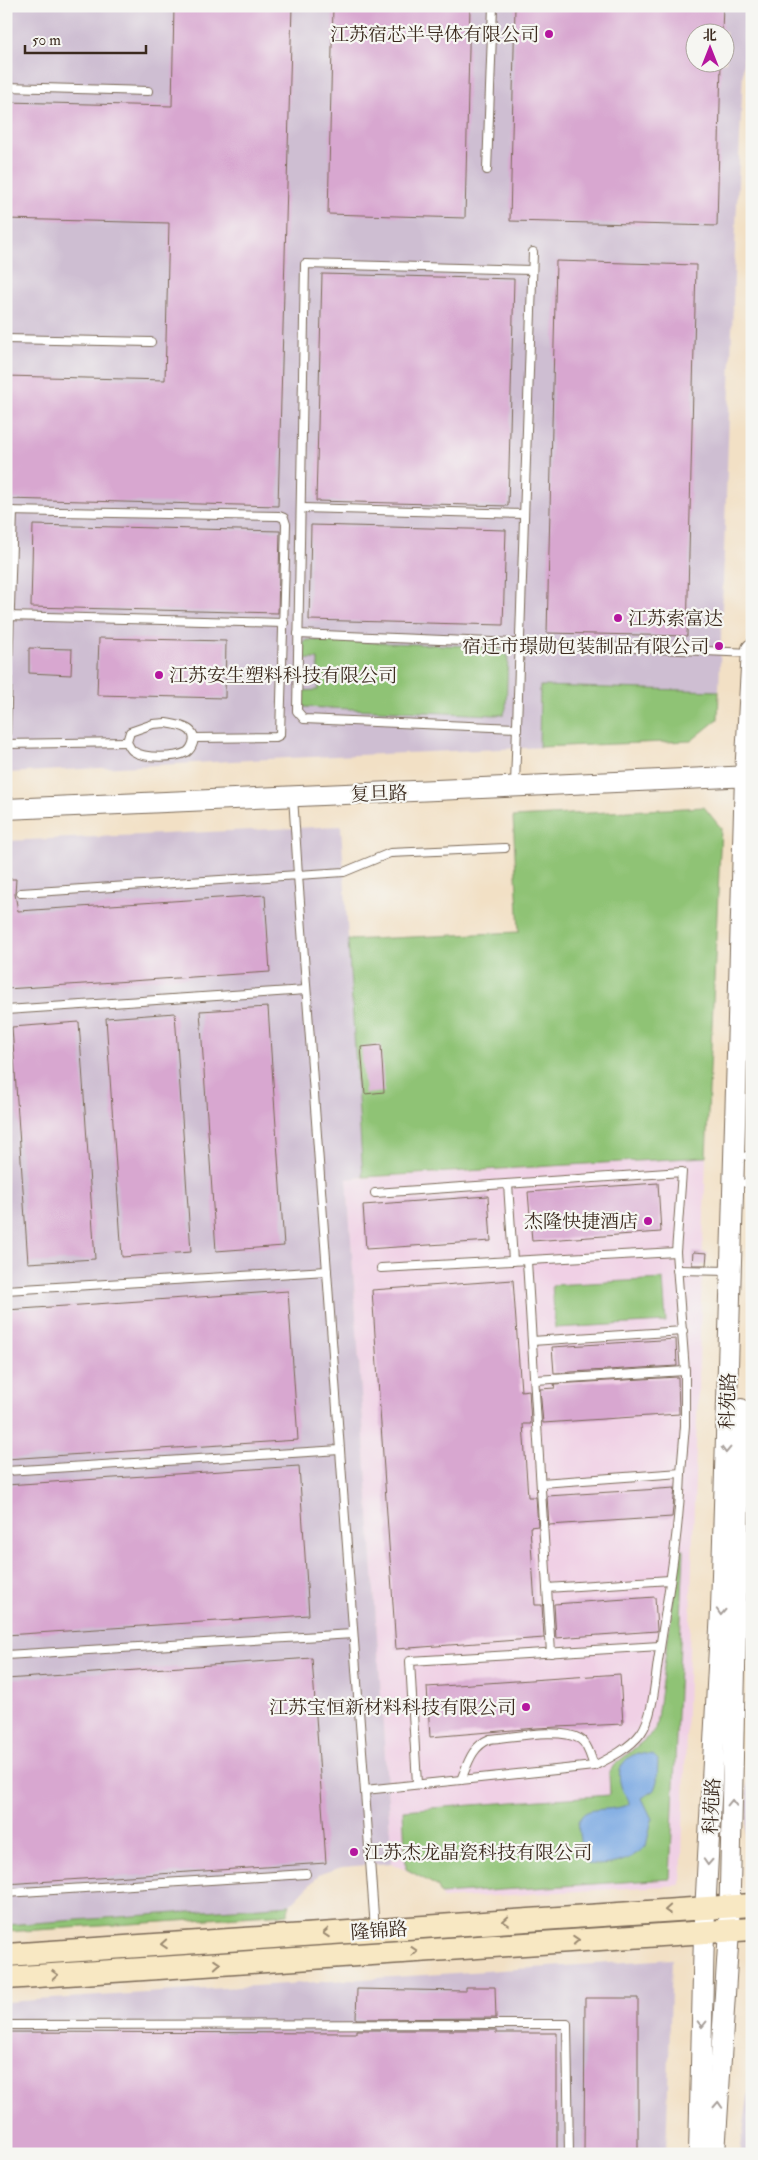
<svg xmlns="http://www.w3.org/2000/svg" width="758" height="2160" font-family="'IM FELL Double Pica','Noto Serif SC',serif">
<rect width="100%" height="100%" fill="#f6f6f2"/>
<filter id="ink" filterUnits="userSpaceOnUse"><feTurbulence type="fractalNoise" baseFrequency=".02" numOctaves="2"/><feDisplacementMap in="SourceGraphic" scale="10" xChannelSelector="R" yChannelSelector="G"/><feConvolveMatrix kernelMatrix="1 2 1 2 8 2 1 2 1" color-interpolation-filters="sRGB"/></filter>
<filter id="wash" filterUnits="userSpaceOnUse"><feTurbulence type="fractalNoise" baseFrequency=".0096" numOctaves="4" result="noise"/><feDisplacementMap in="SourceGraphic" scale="20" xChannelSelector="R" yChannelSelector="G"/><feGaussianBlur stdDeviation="1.12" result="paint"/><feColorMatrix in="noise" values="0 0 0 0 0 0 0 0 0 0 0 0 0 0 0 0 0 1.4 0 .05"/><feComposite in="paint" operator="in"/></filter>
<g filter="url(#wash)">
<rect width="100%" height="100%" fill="#f2e0c5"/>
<polygon fill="#f0d0e5" points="706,1157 681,1885 443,1899 437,1886 392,1863 347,1179"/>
<g fill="#cebed2" fill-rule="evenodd">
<path d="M 6,6 L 746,6 L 735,248 L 718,719 L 691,741 L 288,758 L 6,773 ZM 696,32 L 726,32 L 726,62 L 696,62 Z"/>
<polygon points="341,826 363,1177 347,1179 392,1863 342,1867 320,1874 290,1905 6,1925 6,841"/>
<polygon points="752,1650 752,1854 745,1854"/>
<polygon points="672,1959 666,2154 6,2154 6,2002"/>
<polygon points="752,2042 752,2154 740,2154 750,2083"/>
</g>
<g fill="#8fc374" stroke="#657649">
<polygon points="307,640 495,647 508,656 506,708 504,714 495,715 304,707 301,706 302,691 318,690 318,659 302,659 302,644"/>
<polygon points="540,686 719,691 718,719 691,741 539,747"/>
<polygon points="704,807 721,828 706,1157 363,1177 348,940 519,932 513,817"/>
<polygon points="663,1279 666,1322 555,1328 552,1285"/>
<polygon points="680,1549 684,1550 670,1879 441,1894 437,1886 406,1869 403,1810 610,1795 609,1773 614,1765 654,1732 656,1725"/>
<polygon points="290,1905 287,1914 6,1932 6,1925"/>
</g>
<path fill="#78a7e2" stroke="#5a6880" d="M 638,1753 L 653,1755 L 658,1760 L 657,1781 L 654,1790 L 642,1798 L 652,1819 L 646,1846 C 630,1861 611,1867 589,1864 C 581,1858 582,1850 580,1840 C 571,1797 605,1816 629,1804 C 629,1797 623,1793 621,1786 C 616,1770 623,1758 638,1753 Z"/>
<g id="blocks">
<g fill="#d8a7d0">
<polygon points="174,6 292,6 278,506 6,499 6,376 165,380 169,223 6,219 6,102 172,106"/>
<polygon points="333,6 470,6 465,218 328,214"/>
<polygon points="515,6 723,6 722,32 696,32 696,62 721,62 717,226 510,221"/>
<polygon points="556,261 696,265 687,636 547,633"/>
<polygon points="322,274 514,279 508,506 316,501"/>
<polygon points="33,525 280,531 278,613 31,607"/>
<polygon points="311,525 506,530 503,625 309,620"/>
<polygon points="99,638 226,641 225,698 97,695"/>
<polygon points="29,648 72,649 71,675 29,673"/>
<polygon points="6,879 16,879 15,894 18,911 265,895 270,972 6,989"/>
<polygon points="268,1007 284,1246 216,1251 200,1011"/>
<polygon points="175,1013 191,1252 122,1257 106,1018"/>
<polygon points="79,1022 95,1259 28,1263 12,1027"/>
<polygon points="381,1045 384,1092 365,1094 361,1047"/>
<polygon points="658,1183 661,1232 532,1241 528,1192"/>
<polygon points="488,1196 491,1241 366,1249 363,1205"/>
<polygon points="693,1252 707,1253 706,1265 692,1265"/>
<polygon points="513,1280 521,1391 529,1390 531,1424 523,1424 528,1497 536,1497 538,1526 530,1527 535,1605 542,1605 544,1638 396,1649 372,1290"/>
<polygon points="288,1291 298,1440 6,1459 6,1310"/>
<polygon points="676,1339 677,1366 554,1373 552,1347"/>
<polygon points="678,1377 679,1414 543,1423 540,1389 555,1388 554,1384"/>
<polygon points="299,1466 309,1615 6,1635 6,1485"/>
<polygon points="675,1488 672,1517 549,1525 547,1496"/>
<polygon points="655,1597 657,1631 556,1638 554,1604"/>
<polygon points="312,1658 326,1863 6,1884 6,1679"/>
<polygon points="620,1674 623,1724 536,1728 430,1737 427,1687"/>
<polygon points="466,1987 495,1987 496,2018 356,2019 357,1989 466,1991"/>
<polygon points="585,1998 638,1998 638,2154 584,2154"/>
<polygon points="356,2030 496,2030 496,2033 557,2033 557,2154 6,2154 6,2032 356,2033"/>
</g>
</g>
</g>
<g filter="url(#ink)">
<use href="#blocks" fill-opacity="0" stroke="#7b6a58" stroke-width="1"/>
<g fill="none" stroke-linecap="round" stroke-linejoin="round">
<defs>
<g id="service">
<polyline points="6,87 148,91"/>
<polyline points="487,170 493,6"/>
<polyline points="6,339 151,342"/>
<polyline points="301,508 524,514"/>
<polyline points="6,511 279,516 284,518 286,524 280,735 276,737 195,738"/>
<polyline points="6,616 284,623"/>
<polyline points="298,634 752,653"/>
<path d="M 166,723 C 177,725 198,727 193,743 C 192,746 190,750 187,752 C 175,758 144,759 133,751 C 130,749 129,746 127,742 L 130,732 L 153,724 Z"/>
<polyline points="517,728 304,719 297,711 305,264 532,270"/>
<polyline points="6,735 13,511"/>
<polyline points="6,744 127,742"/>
<polyline points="515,785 533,252"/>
<polyline points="293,796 298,875 344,872 390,853 505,848"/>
<polyline points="21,893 298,875 375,1929"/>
<polyline points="6,1010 306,990"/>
<polyline points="747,1156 752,1156"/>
<polyline points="746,1183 752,1183"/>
<polyline points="508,1184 513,1261"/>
<polyline points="375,1193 682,1172 676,1252 685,1371 685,1426 681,1473 541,1483"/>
<polyline points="527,1261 551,1653"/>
<polyline points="381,1268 676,1252"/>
<polyline points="677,1270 730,1271"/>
<polyline points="6,1290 327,1271"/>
<polyline points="532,1341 683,1331"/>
<polyline points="535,1380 685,1371"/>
<polyline points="6,1471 340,1450"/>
<polyline points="547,1588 670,1580"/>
<polyline points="6,1655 353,1634"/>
<path d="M 461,1780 C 468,1763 472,1746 490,1739 C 514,1737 560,1727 580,1739 C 588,1744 591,1758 594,1766"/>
<polyline points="417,1784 410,1661 660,1646"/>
<path d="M 365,1790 L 594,1766 C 610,1758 630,1748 641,1733 C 654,1715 655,1677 659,1655 C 668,1595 679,1534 681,1473"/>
<polyline points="6,1893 306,1874"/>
<polyline points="6,2025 567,2024 569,2154"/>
</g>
<g id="tertiary">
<polyline points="6,809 752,776"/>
<polyline points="699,2154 704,1932 721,1610 745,776 752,649"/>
<polyline points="715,2154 729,1930 741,1409"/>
</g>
<g id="secondary">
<polyline points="6,1955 752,1905"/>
<polyline points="6,1978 752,1929"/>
</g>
</defs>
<use href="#service" stroke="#7b6a58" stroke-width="10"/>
<use href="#tertiary" stroke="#7b6a58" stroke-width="22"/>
<use href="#secondary" stroke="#7b6a58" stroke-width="25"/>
<use href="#service" stroke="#fff" stroke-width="8"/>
<use href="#tertiary" stroke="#fff" stroke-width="20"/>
<use href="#secondary" stroke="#f8e8c3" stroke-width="22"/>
</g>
<defs><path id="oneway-chevron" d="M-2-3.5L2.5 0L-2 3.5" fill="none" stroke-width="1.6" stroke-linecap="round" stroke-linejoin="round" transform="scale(1.25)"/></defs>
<g stroke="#a79f9a">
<use href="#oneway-chevron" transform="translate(726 1450) rotate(92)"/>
<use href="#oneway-chevron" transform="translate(721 1612) rotate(93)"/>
<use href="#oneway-chevron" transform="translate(732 1803) rotate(-89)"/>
<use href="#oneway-chevron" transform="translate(708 1862) rotate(93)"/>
<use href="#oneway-chevron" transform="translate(702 2024) rotate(91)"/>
<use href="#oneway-chevron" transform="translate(718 2105) rotate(-87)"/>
</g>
<g stroke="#9a8970">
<use href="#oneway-chevron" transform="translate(668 1910) rotate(176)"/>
<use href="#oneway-chevron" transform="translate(506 1921) rotate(176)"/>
<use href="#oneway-chevron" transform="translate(326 1933) rotate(176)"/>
<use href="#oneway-chevron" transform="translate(576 1940) rotate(-4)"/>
<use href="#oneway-chevron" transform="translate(164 1944) rotate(176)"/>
<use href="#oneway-chevron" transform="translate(414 1951) rotate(-4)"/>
<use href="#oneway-chevron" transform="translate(217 1964) rotate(-4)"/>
<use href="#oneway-chevron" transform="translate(55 1975) rotate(-4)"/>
</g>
</g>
<g fill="#b5179e" stroke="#f6f6f2" stroke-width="2">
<circle cx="549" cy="34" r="5"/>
<circle cx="618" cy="618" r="5"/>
<circle cx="719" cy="646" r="5"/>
<circle cx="159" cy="675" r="5"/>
<circle cx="648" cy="1221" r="5"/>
<circle cx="526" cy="1707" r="5"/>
<circle cx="354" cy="1852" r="5"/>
</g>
<g text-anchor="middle" stroke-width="4.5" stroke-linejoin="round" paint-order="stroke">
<g font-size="19" fill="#3b2a1e" stroke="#f6f6f2" text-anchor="end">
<text x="539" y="41">江苏宿芯半导体有限公司</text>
<text x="628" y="625" text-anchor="start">江苏索富达</text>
<text x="709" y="653">宿迁市璟勋包装制品有限公司</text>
<text x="169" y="682" text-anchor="start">江苏安生塑料科技有限公司</text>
<text x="638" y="1228">杰隆快捷酒店</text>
<text x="516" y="1714">江苏宝恒新材料科技有限公司</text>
<text x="364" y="1859" text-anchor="start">江苏杰龙晶瓷科技有限公司</text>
</g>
<g font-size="19" fill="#3b2a1e" stroke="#f6f6f2">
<text transform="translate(379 793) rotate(-2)" y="7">复旦路</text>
<text transform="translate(727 1401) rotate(-88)" y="7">科苑路</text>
<text transform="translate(711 1806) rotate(-87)" y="7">科苑路</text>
<text transform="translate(379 1930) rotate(-4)" y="7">隆锦路</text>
</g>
</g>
<rect width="758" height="2160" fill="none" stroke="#f6f6f2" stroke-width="25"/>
<g transform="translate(710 48)"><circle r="24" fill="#f6f6f2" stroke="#aba49d"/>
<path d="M0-4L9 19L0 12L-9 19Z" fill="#b5179e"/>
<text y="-8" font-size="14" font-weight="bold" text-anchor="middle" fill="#3b2a1e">北</text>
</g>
<path d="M25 45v8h121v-8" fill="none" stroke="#3b2a1e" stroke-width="2.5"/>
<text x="32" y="45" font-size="15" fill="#3b2a1e" stroke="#f6f6f2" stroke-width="4" paint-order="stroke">50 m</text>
</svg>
